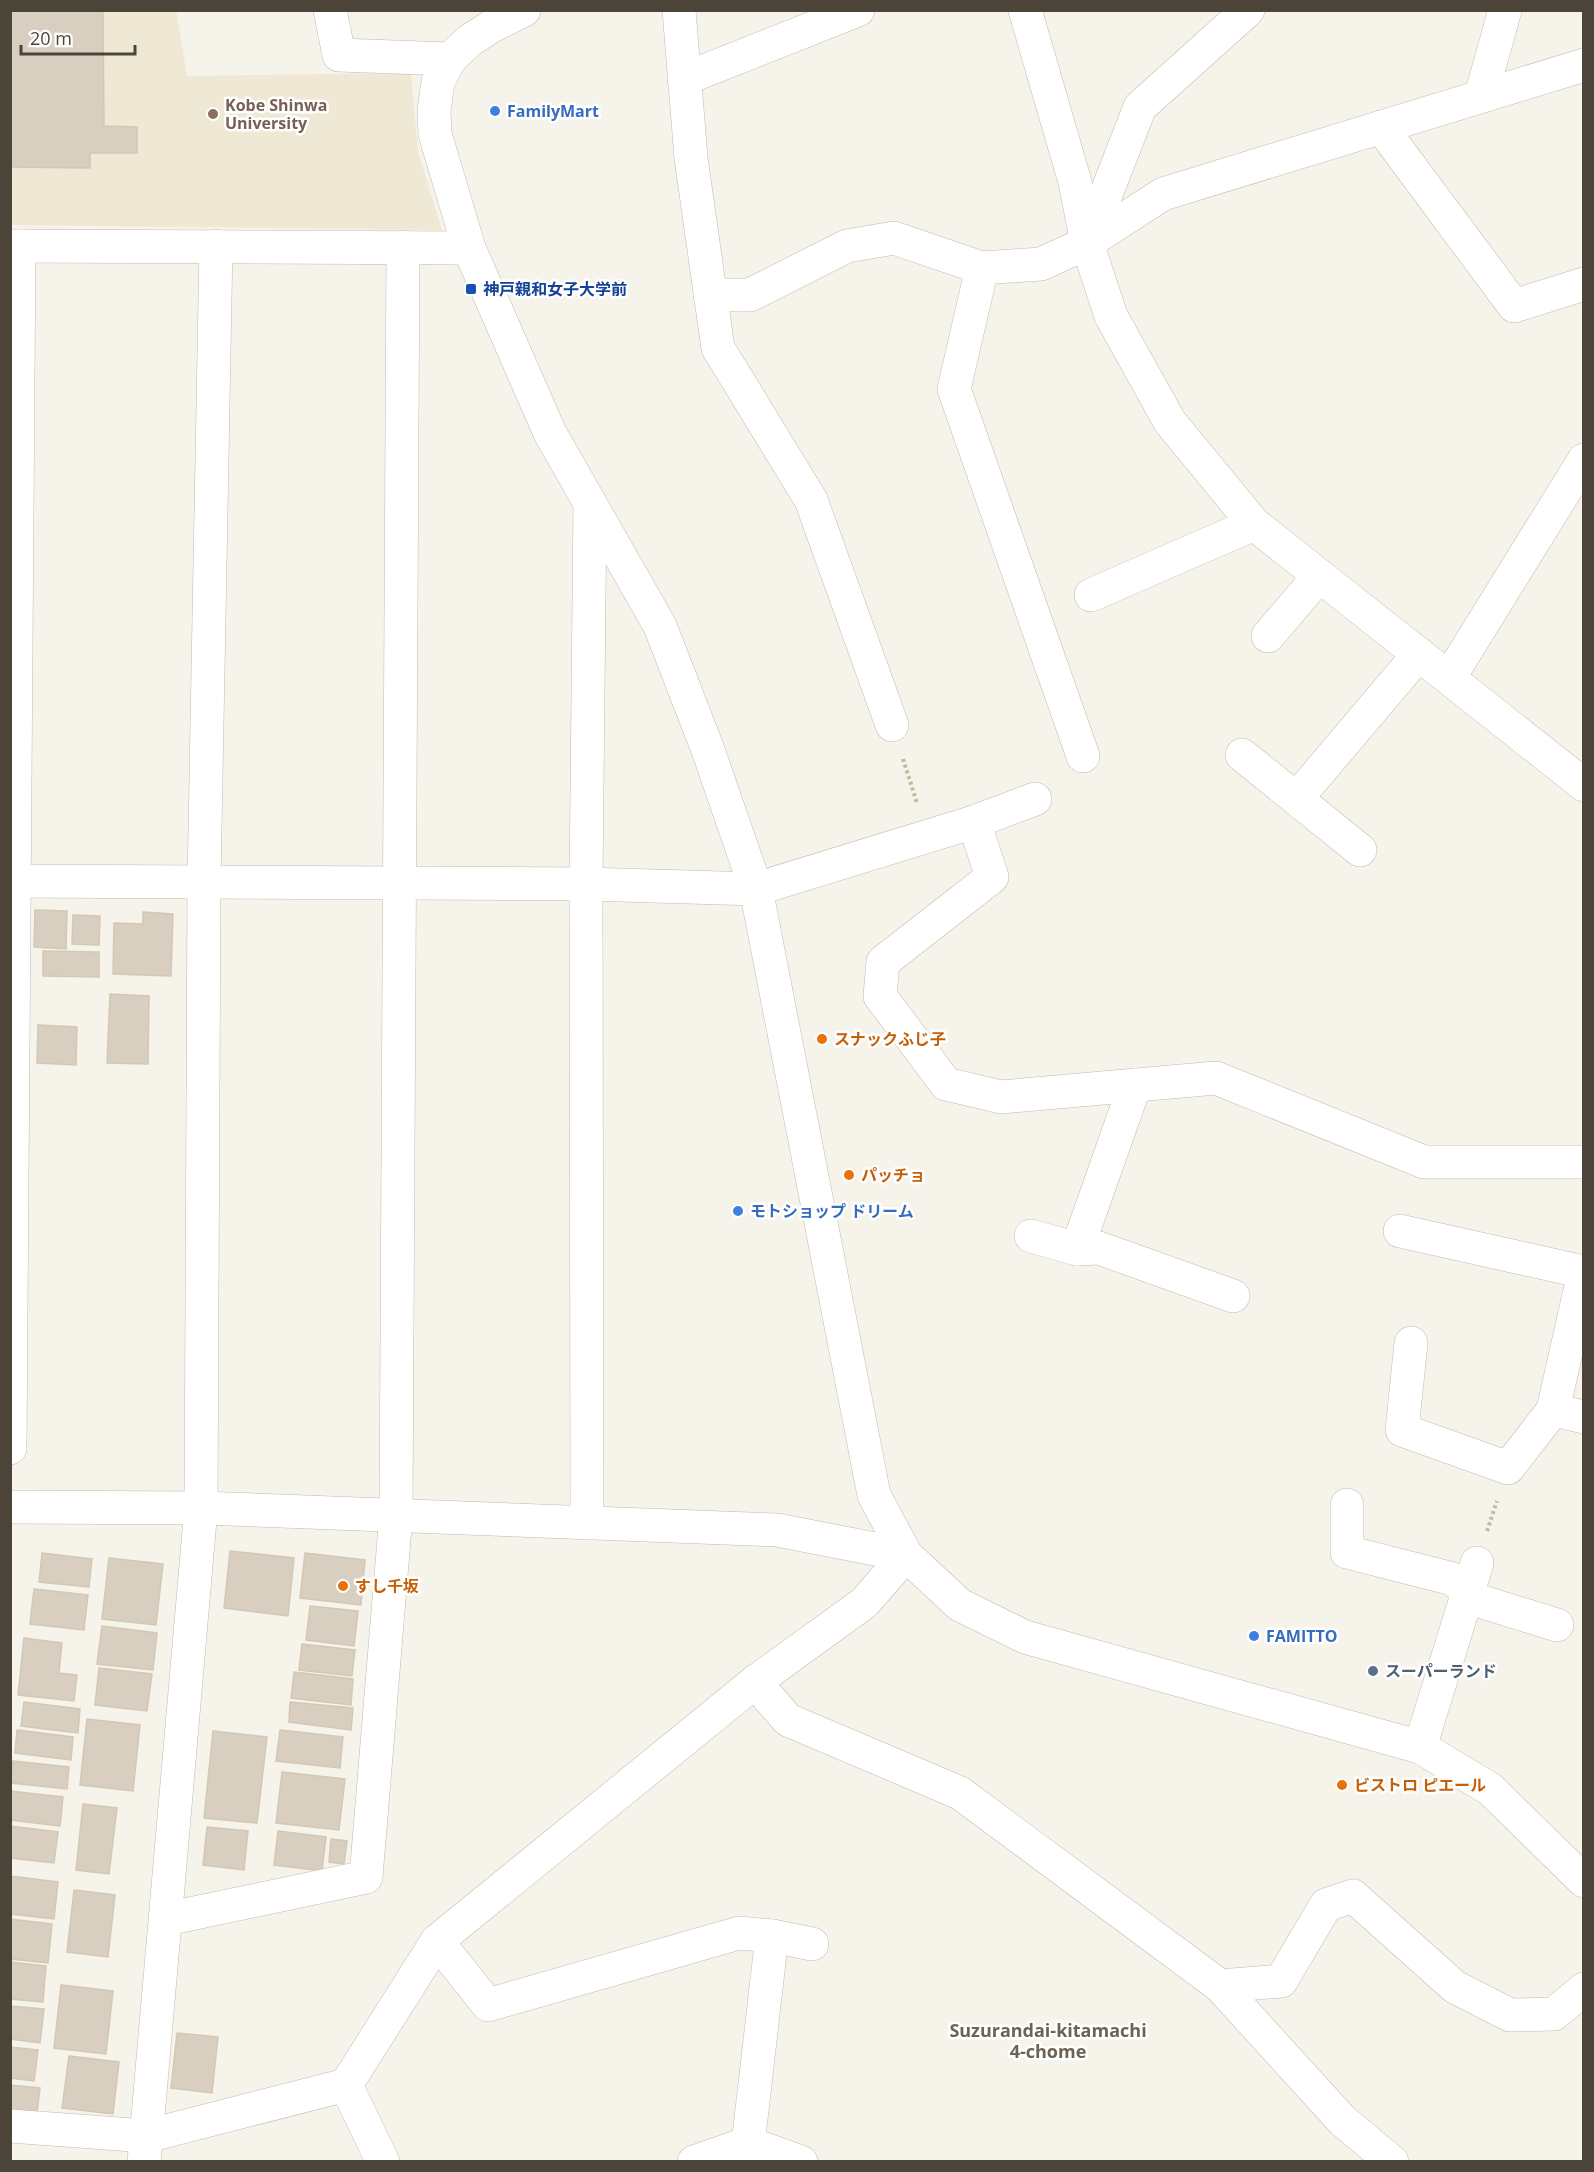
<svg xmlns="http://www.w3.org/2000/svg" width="1594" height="2172" font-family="'Open Sans','Noto Sans JP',sans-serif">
<rect width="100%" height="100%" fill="#f6f3eb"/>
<polygon fill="#efe8d5" points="176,10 187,76 411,73 418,152 442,230 11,225 11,11"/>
<g fill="#d8cfc0" stroke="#d3c8b3" stroke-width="1.5">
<polygon points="10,10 103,10 104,126 137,127 137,153 90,153 90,168 10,167"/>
<polygon points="35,910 67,911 66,949 34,947"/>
<polygon points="143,912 173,914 171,976 113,974 114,923 143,924"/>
<polygon points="73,915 100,916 99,945 72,944"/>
<polygon points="43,951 99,952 99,977 43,976"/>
<polygon points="110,994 149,996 148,1064 107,1063"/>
<polygon points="38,1025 77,1027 76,1065 37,1063"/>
<polygon points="230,1551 294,1558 288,1616 224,1608"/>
<polygon points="42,1553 92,1559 89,1587 39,1582"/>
<polygon points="305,1553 365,1560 361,1605 300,1598"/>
<polygon points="109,1558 163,1564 156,1625 102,1619"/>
<polygon points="34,1589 88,1595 84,1630 30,1624"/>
<polygon points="310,1606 358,1611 354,1646 306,1640"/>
<polygon points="102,1626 157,1633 153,1670 97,1664"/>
<polygon points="24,1638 62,1643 59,1673 77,1675 74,1701 18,1695"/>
<polygon points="302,1644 355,1650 352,1676 299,1670"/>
<polygon points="99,1668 152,1674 147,1711 95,1705"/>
<polygon points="294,1672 353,1679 351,1705 291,1698"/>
<polygon points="24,1702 80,1709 78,1733 21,1726"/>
<polygon points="290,1702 353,1708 351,1730 289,1722"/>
<polygon points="87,1719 140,1725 133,1791 80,1785"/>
<polygon points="17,1730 73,1737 71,1760 15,1753"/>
<polygon points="280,1730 343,1737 340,1768 276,1761"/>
<polygon points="213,1731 267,1737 257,1823 204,1818"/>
<polygon points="13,1761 69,1767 67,1789 11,1783"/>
<polygon points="282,1772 345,1779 339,1830 276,1823"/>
<polygon points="10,1791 63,1797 60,1826 10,1820"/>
<polygon points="83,1804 117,1808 109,1874 76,1870"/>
<polygon points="10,1826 58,1832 54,1863 10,1858"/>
<polygon points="207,1827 248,1831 244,1870 203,1865"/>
<polygon points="278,1831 326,1837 322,1871 274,1865"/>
<polygon points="331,1839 347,1841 344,1864 329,1862"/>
<polygon points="10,1876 58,1882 54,1919 10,1914"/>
<polygon points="74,1890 115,1895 108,1957 67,1952"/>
<polygon points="10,1919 52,1924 48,1963 10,1959"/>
<polygon points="10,1962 46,1966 43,2002 10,1999"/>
<polygon points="61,1985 113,1991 106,2054 54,2048"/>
<polygon points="10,2006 44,2009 40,2043 10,2039"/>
<polygon points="177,2033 218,2037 212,2093 171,2088"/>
<polygon points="10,2047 38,2050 34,2081 10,2078"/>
<polygon points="69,2056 119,2062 113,2114 62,2108"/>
<polygon points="10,2085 40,2088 36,2121 10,2118"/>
</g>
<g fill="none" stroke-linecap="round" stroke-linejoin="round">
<defs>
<g id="minor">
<polyline points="330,10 339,55 450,59"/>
<polyline points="679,10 691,158 718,348 811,500 892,725"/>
<polyline points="1025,10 1075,182 1087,243"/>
<polyline points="1248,10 1140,107 1087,243 1111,316 1170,422 1254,524 1584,785"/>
<polyline points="684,79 858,10"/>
<polyline points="1481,96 1505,10"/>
<polyline points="1381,127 1514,306 1584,284"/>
<polyline points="10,246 469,248"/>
<polyline points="982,268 954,389 1083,756"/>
<polyline points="710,295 750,295 847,246 894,238 982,268 1041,264 1087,243 1163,194 1584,65"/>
<polyline points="1091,595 1254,524"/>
<polyline points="1268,636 1319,576"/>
<polyline points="1449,678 1584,460"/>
<polyline points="1242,755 1360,850"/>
<polyline points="1297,798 1419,654"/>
<polyline points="974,822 992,877 883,962 880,996 946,1084 1001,1097 1216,1078 1424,1162 1584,1162"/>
<polyline points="10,881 586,884 756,889 974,822 1035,799"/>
<polyline points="1400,1231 1584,1272"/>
<polyline points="1031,1236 1077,1249 1099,1248 1233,1296"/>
<polyline points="1077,1249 1135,1085"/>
<polyline points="1411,1343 1402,1430 1508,1468 1553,1410 1584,1273"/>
<polyline points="1553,1410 1584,1417"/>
<polyline points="10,1448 19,246"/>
<polyline points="1347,1505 1347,1552 1453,1579 1476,1600 1557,1625"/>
<polyline points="10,1507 201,1508 777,1530 906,1555 864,1603 755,1682 437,1941 346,2085 147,2136 10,2126"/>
<polyline points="587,1523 586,884 590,503"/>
<polyline points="755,1682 788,1720 960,1793 1220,1986 1342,2120 1392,2162"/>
<polyline points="1420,1747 1477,1563"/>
<polyline points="166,1919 366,1877 396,1515 403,247"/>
<polyline points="437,1941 488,2005 739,1933 772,1936 812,1944"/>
<polyline points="1220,1986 1281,1981 1326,1905 1353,1896 1455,1987 1510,2015 1554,2014 1584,1989"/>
<polyline points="346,2085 383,2162"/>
<polyline points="144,2162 201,1508 204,883 216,246"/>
<polyline points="694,2162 748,2143 801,2162"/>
<polyline points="746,2162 772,1936"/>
</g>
<polyline id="tertiary" points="524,10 492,26 469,41 450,59 438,82 434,111 435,134 469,248 550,433 660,626 708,750 756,889 874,1495 906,1555 960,1605 1025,1637 1420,1747 1490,1789 1584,1881"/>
</defs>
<use href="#minor" stroke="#c2bbad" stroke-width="34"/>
<use href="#tertiary" stroke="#c2bbad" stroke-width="34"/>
<g stroke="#c4b89e" stroke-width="4" stroke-dasharray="3 3" stroke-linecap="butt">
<polyline points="903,759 917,803"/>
<polyline points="1487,1531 1497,1501"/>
</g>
<use href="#minor" stroke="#fff" stroke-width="33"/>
<use href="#tertiary" stroke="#fff" stroke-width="33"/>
</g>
<g fill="#3f7fe0" stroke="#fff" stroke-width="2">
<circle cx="495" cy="111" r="6"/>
<circle cx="738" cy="1211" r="6"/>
<circle cx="1254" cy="1636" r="6"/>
</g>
<circle fill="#8d6e63" stroke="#fff" stroke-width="2" cx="213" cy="114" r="6"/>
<rect fill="#1a4fb4" stroke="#fff" stroke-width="2" x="465" y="283" width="12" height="12" rx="3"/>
<g fill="#e8710a" stroke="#fff" stroke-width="2">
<circle cx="822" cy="1039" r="6"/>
<circle cx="849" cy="1175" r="6"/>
<circle cx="343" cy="1586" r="6"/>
<circle cx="1342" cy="1785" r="6"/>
</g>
<circle fill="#5c6f8a" stroke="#fff" stroke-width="2" cx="1373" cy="1671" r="6"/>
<g text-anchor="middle" stroke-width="5" stroke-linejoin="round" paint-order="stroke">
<g font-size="16" font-weight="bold" fill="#785e54" stroke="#fff" text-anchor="start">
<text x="225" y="111">Kobe Shinwa<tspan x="225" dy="18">University</tspan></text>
</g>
<g font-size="16" font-weight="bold" fill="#366cbe" stroke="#fff" text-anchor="start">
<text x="507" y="117">FamilyMart</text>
<text x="750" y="1217">モトショップ ドリーム</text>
<text x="1266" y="1642">FAMITTO</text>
</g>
<g font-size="16" font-weight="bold" fill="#164399" stroke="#fff" text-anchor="start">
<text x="483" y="295">神戸親和女子大学前</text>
</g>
<g font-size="16" font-weight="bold" fill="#c56008" stroke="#fff" text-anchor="start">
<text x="834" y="1045">スナックふじ子</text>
<text x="861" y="1181">パッチョ</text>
<text x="355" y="1592">すし千坂</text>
<text x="1354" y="1791">ビストロ ピエール</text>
</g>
<g font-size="16" font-weight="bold" fill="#4e5e75" stroke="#fff" text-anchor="start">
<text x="1385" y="1677">スーパーランド</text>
</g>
<g font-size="18" font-weight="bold" fill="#6e6250" stroke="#fff">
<text x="1048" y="2037">Suzurandai-kitamachi<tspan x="1048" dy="21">4-chome</tspan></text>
</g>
</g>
<rect width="1594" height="2172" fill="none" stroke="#4b4439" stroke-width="24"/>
<path d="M21 45v9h114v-9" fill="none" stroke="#4b4439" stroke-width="3"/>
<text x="30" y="45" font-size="18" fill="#4b4439" stroke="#ffffff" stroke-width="4.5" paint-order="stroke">20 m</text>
</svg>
